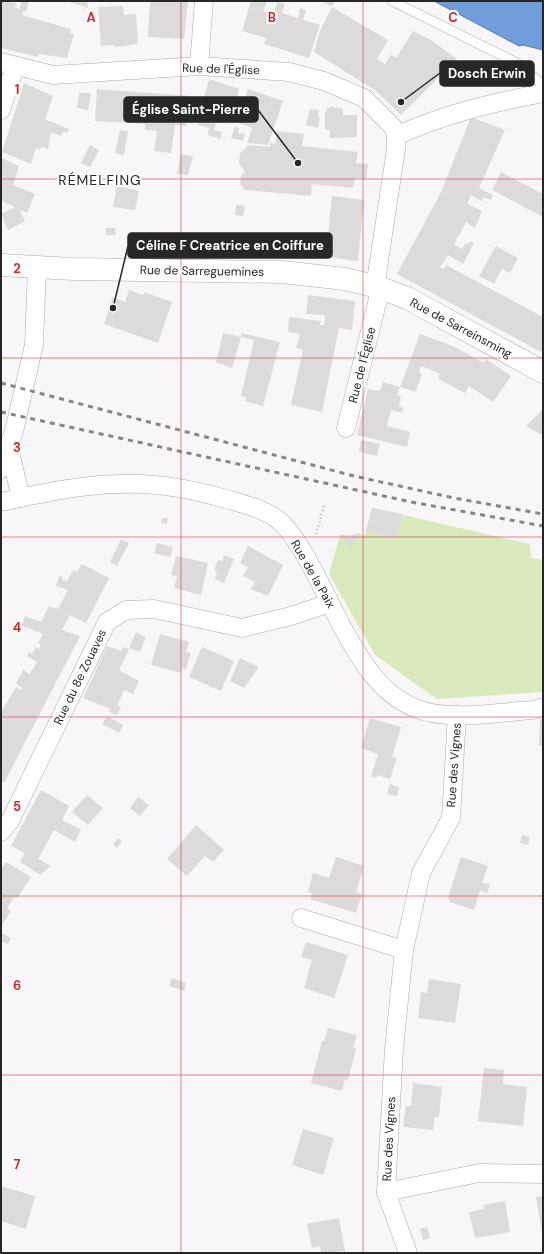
<svg xmlns="http://www.w3.org/2000/svg" width="544" height="1254" font-family="'DM Sans',sans-serif">
<rect width="100%" height="100%" fill="#f8f6f9"/>
<polygon fill="#d8e9bc" points="373,508 530,544 531,558 543,560 543,692 437,699 375,655 329,574 340,535 365,535"/>
<polygon fill="#719eda" stroke="#5b7aa5" points="434,1 540,1 543,2 543,50 523,45 519,46"/>
<g fill="#dddadc">
<polygon points="1,1 16,3 15,7 19,9 22,1 29,1 26,12 23,11 22,15 71,29 70,33 74,34 67,58 39,54 38,57 1,48"/>
<polygon points="67,1 87,1 88,8"/>
<polygon points="150,1 188,1 184,39 148,37"/>
<polygon points="251,1 267,1 263,11 273,14 278,1 285,4 282,13 298,18 300,8 306,10 303,20 320,25 309,58 264,44 266,38 242,31"/>
<polygon points="324,1 335,1 332,6 324,3"/>
<polygon points="123,6 124,15 136,14 138,44 115,47 114,45 101,46 98,7"/>
<polygon points="332,7 388,40 377,59 385,64 391,55 396,58 413,31 431,40 457,59 401,115 376,91 314,52 320,31"/>
<polygon points="209,79 239,89 235,103 231,101 225,124 216,121 214,130 222,132 220,139 208,135 209,128 198,125 201,117 199,116"/>
<polygon points="24,83 53,96 45,119 69,129 67,133 63,132 61,136 51,132 48,149 37,144 42,146 40,150 36,148 31,164 2,152"/>
<polygon points="97,89 189,96 186,126 175,125 171,153 154,151 157,131 145,130 145,124 95,121"/>
<polygon points="248,89 283,101 268,145 247,143 252,128 237,122"/>
<polygon points="79,93 91,93 88,110 77,108"/>
<polygon points="330,106 343,109 343,115 357,115 357,137 330,138 330,130 325,130 325,112 326,112 327,108 330,108"/>
<polygon points="310,109 319,110 318,117 320,117 318,128 306,125"/>
<polygon points="471,117 505,130 479,188 493,195 491,200 484,197 482,201 471,195 467,204 482,211 475,228 466,222 454,244 462,249 466,243 469,244 470,241 474,243 463,264 448,255 440,267 444,269 446,265 543,317 543,353 397,274 441,192"/>
<polygon points="235,127 239,128 238,133 245,134 243,141 231,138"/>
<polygon points="120,130 128,131 124,155 115,153"/>
<polygon points="277,131 304,134 302,146 358,152 356,163 368,164 366,179 355,178 353,188 312,184 311,196 245,190 240,184 241,175 245,172 239,163 240,153 249,145 270,147 270,143 275,144"/>
<polygon points="90,145 99,150 90,167 81,163"/>
<polygon points="181,154 193,156 188,175 177,174"/>
<polygon points="1,158 19,166 13,185 35,194 27,213 19,209 25,221 8,230 1,214 15,207 3,202 4,201 1,199"/>
<polygon points="501,172 543,194 543,217 492,190"/>
<polygon points="117,186 139,191 135,210 113,207"/>
<polygon points="332,196 364,200 358,261 316,256 318,234 328,235"/>
<polygon points="236,205 245,206 243,216 235,215"/>
<polygon points="106,228 115,228 116,235 106,235"/>
<polygon points="496,246 518,258 510,273 502,269 494,284 479,276"/>
<polygon points="129,290 143,295 144,292 172,302 158,343 104,324 113,297 125,302"/>
<polygon points="308,295 355,301 352,330 339,328 322,412 291,405 303,350 296,348 300,334 288,332 289,317 321,321 320,325 324,325 325,315 306,314"/>
<polygon points="223,333 241,337 232,368 216,362"/>
<polygon points="241,333 280,342 263,406 245,401 246,397 241,396 254,340 241,337"/>
<polygon points="420,334 453,346 484,363 486,359 511,376 493,402 469,386 465,393 438,379 440,374 421,366 419,371 422,375 415,392 400,387"/>
<polygon points="383,382 400,387 397,395 401,396 399,406 403,408 402,413 391,410 387,426 410,432 407,447 357,435 368,389 380,391"/>
<polygon points="543,409 543,433 542,435 526,426"/>
<polygon points="361,440 380,444 377,456 359,452"/>
<polygon points="372,508 402,514 397,538 366,531"/>
<polygon points="162,518 168,518 167,524 161,523"/>
<polygon points="359,533 361,534 351,547 342,539 344,537"/>
<polygon points="121,539 129,543 117,566 110,562"/>
<polygon points="157,543 173,547 170,557 154,553"/>
<polygon points="248,546 283,565 268,596 251,589 255,582 243,576 248,567 240,563"/>
<polygon points="224,555 234,559 224,583 215,579 217,572 214,570 218,560 222,561"/>
<polygon points="176,556 208,563 201,595 174,588 177,576 171,575"/>
<polygon points="82,564 109,578 86,623 70,615 62,630 80,636 4,783 1,781 1,712 16,687 21,690 23,688 16,684 23,670 30,674 37,662 27,656 29,652 32,654 36,647 39,649 41,645 38,643 43,634 22,626 25,616 41,622 49,606 58,609 68,590 56,586 59,576 63,577 62,580 67,581 73,570 77,572"/>
<polygon points="136,632 146,637 140,652 129,648"/>
<polygon points="160,634 189,642 186,652 191,653 186,669 182,668 181,673 151,665"/>
<polygon points="107,646 121,651 123,647 129,649 119,670 139,681 133,694 124,690 117,706 121,707 117,715 109,712 110,709 83,698"/>
<polygon points="202,647 234,661 221,691 189,677"/>
<polygon points="240,658 259,667 244,688 230,681"/>
<polygon points="107,716 123,725 119,733 102,724"/>
<polygon points="370,718 401,727 392,757 397,758 390,779 377,775 376,778 371,777 378,754 361,748"/>
<polygon points="540,719 543,719 543,746 539,746"/>
<polygon points="390,784 399,787 397,796 387,794"/>
<polygon points="41,790 69,806 62,820 81,830 75,842 54,830 38,859 51,866 40,875 20,862 25,853 11,846"/>
<polygon points="87,795 103,808 88,825 72,812"/>
<polygon points="138,797 149,805 140,816 130,808"/>
<polygon points="196,825 224,850 213,862 205,856 187,876 167,859"/>
<polygon points="522,835 530,837 528,845 520,843"/>
<polygon points="118,838 122,841 117,848 113,844"/>
<polygon points="336,857 364,866 356,892 362,894 356,913 310,899 312,893 308,892 313,873 329,878"/>
<polygon points="461,857 488,866 482,883 490,884 487,894 480,890 474,910 450,902 448,898"/>
<polygon points="6,862 31,877 17,898 14,897 7,908 11,911 1,927 1,870"/>
<polygon points="1,933 11,938 8,944 1,941"/>
<polygon points="306,942 348,955 334,998 304,988 312,960 301,957"/>
<polygon points="172,978 186,983 184,991 169,986"/>
<polygon points="429,979 461,984 455,1023 418,1018 421,992 427,993"/>
<polygon points="328,1028 357,1035 353,1048 356,1049 348,1080 345,1079 342,1091 311,1083 322,1041 324,1041"/>
<polygon points="484,1068 504,1070 503,1084 527,1087 523,1126 478,1121"/>
<polygon points="413,1083 442,1087 439,1117 435,1117 433,1130 403,1127 406,1106 411,1106"/>
<polygon points="303,1129 334,1138 323,1175 292,1165"/>
<polygon points="1,1186 35,1196 26,1229 1,1221"/>
<polygon points="543,1196 543,1231 542,1232 536,1197"/>
<polygon points="505,1201 510,1232 475,1238 469,1212 484,1209 483,1205"/>
<polygon points="339,1218 345,1251 321,1253 320,1246 312,1248 307,1224"/>
<polygon points="427,1227 430,1238 423,1240 420,1229"/>
</g>
<g fill="none" stroke-linecap="round" stroke-linejoin="round">
<defs>
<polyline id="lane" points="392,1 517,63 543,85"/>
<g id="street">
<polyline points="1,62 53,75 199,66 289,72 324,81 364,98 393,127 396,136 396,149 377,274 378,299 346,428"/>
<polyline points="199,66 204,1"/>
<polyline points="1,110 15,66"/>
<path d="M 396,136 C 445,114 490,103 543,93"/>
<polyline points="9,448 21,498"/>
<polyline points="1,469 14,431 34,345 37,268"/>
<path d="M 1,502 C 39,494 79,485 118,484 C 155,482 192,489 226,499 C 243,504 262,508 277,519 C 300,536 326,596 340,623 C 358,656 378,693 415,708 C 447,722 498,712 533,710 L 543,707"/>
<polyline points="1,832 10,821 107,622 126,610 154,609 242,628 291,616 330,603"/>
<polyline points="301,918 404,950"/>
<polyline points="386,1192 479,1173 543,1174"/>
<polyline points="408,1253 386,1192 394,1049 404,950 421,873 451,818 457,715"/>
</g>
<polyline id="secondary" points="1,265 73,269 282,272 345,279 378,287 407,298 543,372"/>
</defs>
<use href="#lane" stroke="#aba9ac" stroke-width="10"/>
<use href="#street" stroke="#aba9ac" stroke-width="19"/>
<use href="#secondary" stroke="#aba9ac" stroke-width="23"/>
<polyline stroke="#aeadaf" stroke-width="2.5" stroke-dasharray="1 3" stroke-linecap="butt" points="316,534 324,506"/>
<use href="#lane" stroke="#fff" stroke-width="9"/>
<use href="#street" stroke="#fff" stroke-width="18"/>
<use href="#secondary" stroke="#fff" stroke-width="22"/>
<g stroke="#868587" stroke-width="3" stroke-dasharray="5 5" stroke-linecap="butt">
<polyline points="1,383 354,476 454,498 543,514"/>
<polyline points="1,412 411,502 543,526"/>
</g>
</g>
<path fill="none" stroke="#d62828" stroke-width="1" stroke-opacity="0.55" d="M 181,1 L 181,1253M 363,1 L 363,1253M 1,179 L 543,179M 1,358 L 543,358M 1,537 L 543,537M 1,717 L 543,717M 1,896 L 543,896M 1,1075 L 543,1075"/>
<g text-anchor="middle" stroke-width="4" stroke-linejoin="round" paint-order="stroke">
<g font-size="12" fill="#282728" stroke="#fff">
<text transform="translate(221 69) rotate(2)" y="4">Rue de l'Église</text>
<text transform="translate(202 271) rotate(1)" y="4">Rue de Sarreguemines</text>
<text transform="translate(461 328) rotate(28)" y="4">Rue de Sarreinsming</text>
<text transform="translate(362 365) rotate(-76)" y="4">Rue de l'Église</text>
<text transform="translate(313 574) rotate(60)" y="4">Rue de la Paix</text>
<text transform="translate(80 677) rotate(-64)" y="4">Rue du 8e Zouaves</text>
<text transform="translate(454 765) rotate(-86)" y="4">Rue des Vignes</text>
<text transform="translate(389 1139) rotate(-87)" y="4">Rue des Vignes</text>
</g>
<g font-size="14" letter-spacing="1" fill="#282728" stroke="#fff">
<text x="100" y="185">RÉMELFING</text>
</g>
</g>
<g font-size="13" text-anchor="middle" font-weight="bold" fill="#d62828" stroke="#fff" stroke-width="4" stroke-linejoin="round" paint-order="stroke">
<text x="91" y="22">A</text>
<text x="272" y="22">B</text>
<text x="453" y="22">C</text>
<text x="17" y="94">1</text>
<text x="17" y="273">2</text>
<text x="17" y="452">3</text>
<text x="17" y="632">4</text>
<text x="17" y="811">5</text>
<text x="17" y="990">6</text>
<text x="17" y="1169">7</text>
</g>
<path fill="none" stroke="#282728" stroke-width="1.5" d="M401 102L440 73M298 163L258 110M113 308L128 246"/>
<g fill="#282728" stroke="#fff" stroke-width="1.5">
<circle cx="401" cy="102" r="4"/>
<circle cx="298" cy="163" r="4"/>
<circle cx="113" cy="308" r="4"/>
</g>
<g fill="#282728" stroke="#282728" stroke-width="1.5">
<rect x="440" y="61" width="94" height="25" rx="4"/>
<rect x="124" y="97" width="134" height="25" rx="4"/>
<rect x="128" y="233" width="204" height="25" rx="4"/>
</g>
<g font-size="13" text-anchor="middle" font-weight="bold" fill="#fff">
<text x="487" y="78">Dosch Erwin</text>
<text x="191" y="114">Église Saint-Pierre</text>
<text x="230" y="250">Céline F Creatrice en Coiffure</text>
</g>
<rect width="544" height="1254" fill="none" stroke="#282728" stroke-width="4"/>
</svg>
